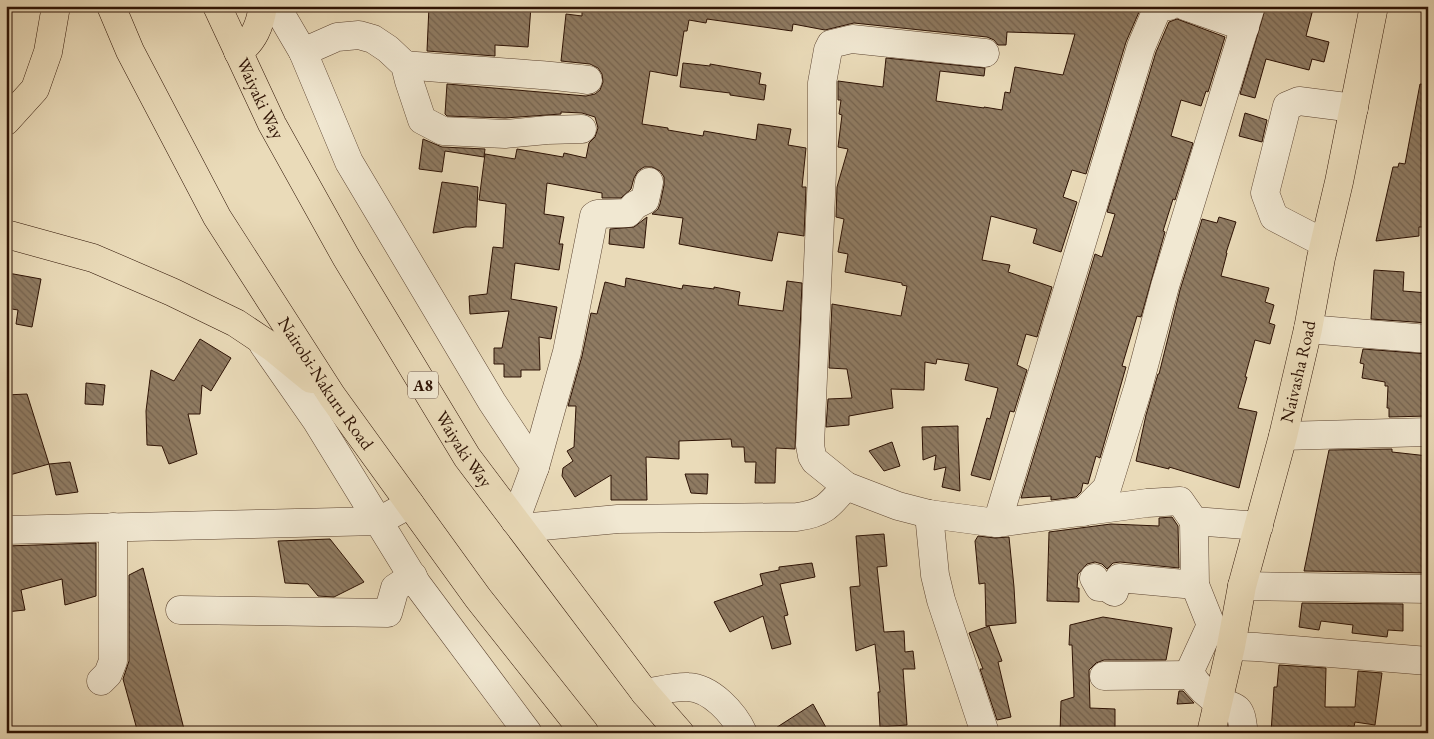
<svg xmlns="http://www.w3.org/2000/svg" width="1434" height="739" font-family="'EB Garamond',serif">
<defs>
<pattern id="building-back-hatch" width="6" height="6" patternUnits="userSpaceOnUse" patternTransform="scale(1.25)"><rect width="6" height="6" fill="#8f7b62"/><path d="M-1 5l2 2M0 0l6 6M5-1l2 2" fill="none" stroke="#75634f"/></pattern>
</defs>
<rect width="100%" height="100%" fill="#eadbb9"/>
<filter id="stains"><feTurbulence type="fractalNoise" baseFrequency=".004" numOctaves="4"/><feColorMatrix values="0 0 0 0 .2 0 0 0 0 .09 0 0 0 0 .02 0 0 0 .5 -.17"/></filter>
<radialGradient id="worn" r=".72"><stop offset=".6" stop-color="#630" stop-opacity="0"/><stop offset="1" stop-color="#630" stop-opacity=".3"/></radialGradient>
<g fill="url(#building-back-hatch)" stroke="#2d1204">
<polygon points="429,6 531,6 528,47 495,45 495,56 427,51"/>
<polygon points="582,6 1118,6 1139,12 1126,42 1086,174 1072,170 1063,197 1077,202 1061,252 1033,243 1037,229 991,216 982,260 1010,265 1008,272 1052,287 1037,337 1026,334 1017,365 1027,370 1014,412 1010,411 990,480 971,475 987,418 990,419 998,388 965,380 969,364 937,359 936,364 925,362 924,390 891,389 893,408 849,416 849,425 826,427 828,399 852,398 847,369 829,368 832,304 901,316 907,286 902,285 902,283 845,272 848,254 838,252 844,219 836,217 837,187 848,149 838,147 842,115 839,114 841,100 838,100 838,81 883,87 886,58 985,68 984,76 940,71 936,101 984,108 984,107 1002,110 1005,92 1010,93 1015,67 1063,75 1075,34 1007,32 1006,45 998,45 994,40 987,37 854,23 825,30 793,24 792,31 707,19 706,23 689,20 687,31 684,31 677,76 650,71 642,124 668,128 668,130 703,136 704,131 756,140 758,124 791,129 788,145 806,148 802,187 806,187 804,236 778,232 772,261 679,244 683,218 652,214 658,209 660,204 664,185 664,177 660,171 652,167 644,167 638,171 634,178 631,189 621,198 602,198 602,193 547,183 544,214 564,217 559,244 563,244 559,270 515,263 511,299 557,307 551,339 539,337 540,370 521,370 521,377 504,377 504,364 494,364 494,348 502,348 509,311 470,314 469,296 487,294 493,247 503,248 506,204 479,200 485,154 515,159 517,149 563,157 564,153 586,158 589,143 595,137 598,128 595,117 582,113 561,112 561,114 505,118 447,116 445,114 447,84 586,96 595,94 600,90 603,82 602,74 598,68 590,64 561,61 566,14 582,16"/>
<polygon points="1266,6 1302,6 1313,9 1306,36 1329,42 1324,62 1312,59 1309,70 1266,59 1255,98 1240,94"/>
<polygon points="1177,19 1225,37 1208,92 1206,91 1201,106 1181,100 1171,136 1193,143 1175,200 1173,199 1163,231 1165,232 1141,317 1137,316 1122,366 1126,367 1100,458 1096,456 1088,484 1083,483 1081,492 1076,497 1051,500 1051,496 1021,498 1095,254 1102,257 1115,214 1107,212 1156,52 1169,22"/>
<polygon points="683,63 710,66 710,64 761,73 759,84 766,85 764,100 730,95 730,93 680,87"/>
<polygon points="1420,84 1428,85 1428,227 1419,227 1419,236 1376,241 1393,167 1398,167 1399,163 1405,164"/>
<polygon points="1245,113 1267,120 1262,142 1239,136"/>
<polygon points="423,139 442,147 485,149 484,157 445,151 442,172 419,169"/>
<polygon points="442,182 478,187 476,227 465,227 433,233"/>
<polygon points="647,217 644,248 609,244 610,229 634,227"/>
<polygon points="1219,217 1236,222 1226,253 1227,253 1221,276 1269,288 1265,302 1274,305 1269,323 1275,325 1270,344 1255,340 1245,377 1247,377 1238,408 1257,412 1239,488 1169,467 1169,469 1136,461 1146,415 1158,374 1159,374 1180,290 1200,226 1202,219 1217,223"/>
<polygon points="1374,270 1404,272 1403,291 1428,293 1428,323 1371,319"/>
<polygon points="8,273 41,279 32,327 16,324 18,310 6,308 6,284"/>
<polygon points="626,278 682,289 683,285 714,289 714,287 740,292 738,305 783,311 787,281 802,283 795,449 776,448 775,483 755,483 756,462 745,462 744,447 732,447 731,439 679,441 679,459 646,457 647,500 611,500 611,475 575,497 562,476 563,468 573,461 567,451 574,447 576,406 568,406 582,356 591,313 597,314 605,282 625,287"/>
<polygon points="200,339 231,358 211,391 202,385 200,414 188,414 197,454 169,464 162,446 147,445 146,411 151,370 174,381"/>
<polygon points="1363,349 1428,354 1428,416 1389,417 1389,408 1387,408 1388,386 1385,386 1385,382 1362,378 1364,364 1360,363"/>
<polygon points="86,383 105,385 103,405 85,404"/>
<polygon points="27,394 49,464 6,476 6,395"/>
<polygon points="958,426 958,437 960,491 942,487 946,467 934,470 936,455 923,460 922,427"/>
<polygon points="892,442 900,466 884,471 869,451"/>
<polygon points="1392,449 1392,452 1428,456 1428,573 1304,571 1329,450"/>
<polygon points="70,462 78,492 56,495 49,464"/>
<polygon points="685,474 708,474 707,494 691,493"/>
<polygon points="1172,517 1178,526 1179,568 1120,562 1113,563 1107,569 1102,564 1095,562 1087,564 1078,574 1077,588 1079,588 1079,602 1047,601 1049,532 1111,524 1159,526 1159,518"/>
<polygon points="884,534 887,566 877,567 884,632 904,631 905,652 913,651 915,669 903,669 907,725 880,727 878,692 880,692 875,644 856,651 850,587 860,586 856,536"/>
<polygon points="978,536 995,538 1009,537 1014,587 1016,623 986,626 985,583 979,584 975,541"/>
<polygon points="330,539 364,582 334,597 318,596 308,584 285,583 278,541"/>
<polygon points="96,543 96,596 65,605 62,579 21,590 25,610 6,612 6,546"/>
<polygon points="812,563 815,577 780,584 788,615 784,616 791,644 772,649 763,616 730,632 714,602 763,585 760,574 779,570 779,567"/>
<polygon points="143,568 185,733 138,733 123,679 129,661 129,575"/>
<polygon points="1302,603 1403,604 1403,631 1388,630 1387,637 1352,633 1353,625 1321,621 1319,630 1299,627"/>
<polygon points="1103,617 1172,628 1166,660 1104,660 1096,663 1089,670 1090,708 1115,709 1115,733 1060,733 1061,701 1074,697 1072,645 1069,645 1070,625"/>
<polygon points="989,626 1002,661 998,662 1011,717 997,720 980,669 983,669 969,633"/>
<polygon points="1279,665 1326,668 1325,707 1355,707 1358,671 1382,673 1375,725 1355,722 1354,727 1348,726 1347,733 1271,733 1274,687 1277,687"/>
<polygon points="1179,691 1183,691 1194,703 1177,704"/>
<polygon points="813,704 829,733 768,733"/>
</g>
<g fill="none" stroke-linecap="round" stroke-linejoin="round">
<defs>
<g id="minor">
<polyline points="276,6 303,52 349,162 492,402 535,467 515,521"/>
<polyline points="1185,6 1245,27"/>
<polyline points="303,52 337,37 359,35 373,39 388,49 405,65 409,81 422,120 443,131 505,134 547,130 582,129"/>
<polyline points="985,53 852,39 831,44 828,50 822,83 822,173 810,445 812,456 815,461 846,486 898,506 929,514 997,523 1147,503 1180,501 1194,521 1259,526"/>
<path d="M 405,65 C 466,71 527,72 588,80"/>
<polyline points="1324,243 1274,217 1265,193 1287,106 1299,101 1354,108"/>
<polyline points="1308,329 1428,339"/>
<polyline points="263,344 316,420 417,584 528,733"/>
<polyline points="1283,436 1428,432"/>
<polyline points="535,467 567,352 594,216 597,214 628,213 635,205 645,200 649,182"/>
<polyline points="1083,512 1107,488 1138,388 1165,286 1251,6"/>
<polyline points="929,514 935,575 941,600 985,733"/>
<path d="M 1194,521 L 1195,585 L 1211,625 L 1188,675 L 1190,673 C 1197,685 1206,695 1219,702 C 1225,705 1232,704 1237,709 C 1243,715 1242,725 1244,733"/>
<polyline points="997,523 1141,47 1158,7 1169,6"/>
<path d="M 521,528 L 618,519 L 797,517 C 824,513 829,506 846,486"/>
<polyline points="6,530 379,521 410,504"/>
<polyline points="1094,578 1099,587 1106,587 1114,592 1119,578 1195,585"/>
<polyline points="1242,586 1428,589"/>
<polyline points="180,610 388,613 395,588 413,576"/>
<polyline points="1231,646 1256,647 1428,661"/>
<polyline points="1104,676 1188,675"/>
<polyline points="101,681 108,674 113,661 113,527"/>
<path d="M 645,693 C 659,691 675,686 688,687 C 711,688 734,713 743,733"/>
</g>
<g id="major">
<path id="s1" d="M 1211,733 L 1231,646 L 1242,586 L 1283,436 L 1308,329 L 1321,258 L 1339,182 L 1374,6"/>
</g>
<g id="highway">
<path id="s2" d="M 111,6 L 130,51 L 217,217 L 332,396 L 478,598 L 585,733"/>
<path id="s3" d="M 217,6 L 272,124 L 346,257 L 467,457 L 645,693 L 680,733"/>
<path d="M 238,52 C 254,41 260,25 263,6"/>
<polyline points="6,121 35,89 48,52 56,6"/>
<polyline points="6,234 93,258 172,292 236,323 272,347 311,379"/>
</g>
</defs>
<use href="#minor" stroke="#5c4431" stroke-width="29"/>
<use href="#major" stroke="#2d1204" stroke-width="29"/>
<use href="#highway" stroke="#2d1204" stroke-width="29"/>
<use href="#minor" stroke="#f1e8d2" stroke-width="28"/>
<use href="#major" stroke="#eadbb9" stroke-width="28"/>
<use href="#highway" stroke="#eadbb9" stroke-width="28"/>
</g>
<g text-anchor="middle" stroke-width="4.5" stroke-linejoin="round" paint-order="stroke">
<rect fill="#f1e8d2" stroke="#685242" stroke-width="1" x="408" y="371.5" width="30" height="27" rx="4"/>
<g font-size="16" font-weight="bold" fill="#2d1204">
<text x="423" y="391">A8</text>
</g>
<g font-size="18" fill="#2d1204" stroke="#f1e8d2">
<text dy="6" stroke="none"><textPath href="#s3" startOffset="102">Waiyaki Way</textPath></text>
<text dy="6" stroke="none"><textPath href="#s1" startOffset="372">Naivasha Road</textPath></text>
<text dy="6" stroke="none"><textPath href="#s2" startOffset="435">Nairobi-Nakuru Road</textPath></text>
<text dy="6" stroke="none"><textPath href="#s3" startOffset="508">Waiyaki Way</textPath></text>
</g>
</g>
<rect width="1434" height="739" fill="none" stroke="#eadbb9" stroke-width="25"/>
<rect x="8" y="8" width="1419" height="724" fill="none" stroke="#2d1204" stroke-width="2.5"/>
<rect x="12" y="12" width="1409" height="714" fill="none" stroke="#2d1204"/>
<rect width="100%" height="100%" filter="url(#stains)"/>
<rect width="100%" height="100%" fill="url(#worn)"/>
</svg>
